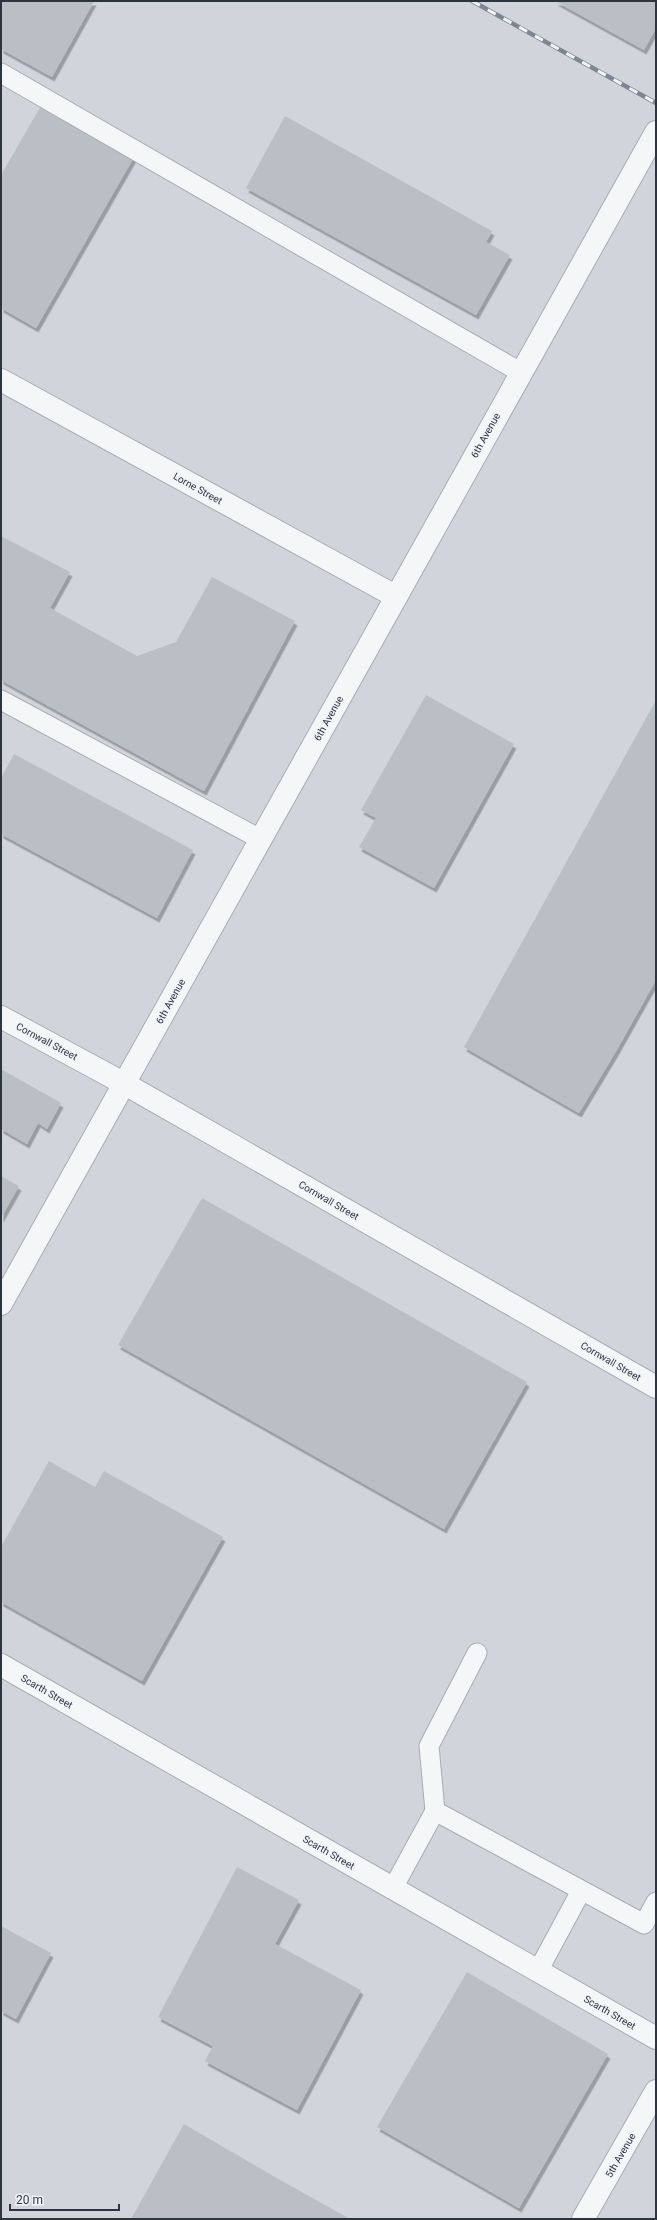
<svg xmlns="http://www.w3.org/2000/svg" width="657" height="2220" font-family="Roboto,sans-serif">
<defs>
<filter id="shadow"><feDropShadow dx="2.5" dy="4.5" stdDeviation="0" flood-color="#0004"/></filter>
</defs>
<rect width="100%" height="100%" fill="#e2e6ea"/>
<rect fill="#d1d5db" x="1" y="1" width="655" height="2218"/>
<g fill="#babfc6" filter="url(#shadow)">
<polygon points="1,1 94,1 52,77 1,49"/>
<polygon points="555,1 656,1 656,28 644,50"/>
<polygon points="42,104 134,157 36,328 1,308 1,175"/>
<polygon points="285,116 492,231 486,242 510,255 476,315 246,188"/>
<polygon points="1,536 70,572 50,608 137,656 176,642 212,577 295,621 204,791 1,680"/>
<polygon points="426,695 514,744 434,888 359,847 376,818 361,810"/>
<polygon points="656,700 656,980 615,1053 579,1113 464,1047"/>
<polygon points="14,754 193,850 157,918 1,834 1,778"/>
<polygon points="1,1069 61,1103 47,1129 38,1123 27,1144 1,1129"/>
<polygon points="1,1176 19,1186 1,1218"/>
<polygon points="202,1198 527,1382 444,1529 118,1345"/>
<polygon points="49,1461 95,1487 104,1471 223,1537 142,1681 1,1602 1,1547"/>
<polygon points="237,1867 299,1900 275,1944 361,1990 297,2110 205,2061 213,2046 158,2017"/>
<polygon points="1,1926 51,1953 16,2019 1,2011"/>
<polygon points="467,1972 608,2054 519,2208 377,2127"/>
<polygon points="184,2124 275,2177 350,2219 131,2219"/>
</g>
<g fill="none" stroke-linecap="round" stroke-linejoin="round">
<defs>
<g id="service">
<polyline points="1,73 520,372"/>
<polyline points="1,700 260,839"/>
<polyline points="435,1811 429,1746 477,1653"/>
<polyline points="393,1888 435,1811 644,1924 656,1902"/>
<polyline points="538,1971 581,1891"/>
</g>
<g id="minor">
<polyline points="1,380 395,596"/>
<polyline points="1,1017 125,1084 656,1387"/>
<polyline points="1,1304 656,132"/>
<polyline points="1,1665 656,2038"/>
<polyline points="583,2219 656,2091"/>
</g>
</defs>
<use href="#service" stroke="#a8adb4" stroke-width="21"/>
<use href="#minor" stroke="#a8adb4" stroke-width="24"/>
<use href="#service" stroke="#f5f6f8" stroke-width="19"/>
<use href="#minor" stroke="#f5f6f8" stroke-width="22"/>
<defs>
<polyline id="rail" points="472,1 656,103"/>
</defs>
<use href="#rail" stroke="#7d8692" stroke-width="4.5"/>
<use href="#rail" stroke="#f2f4f7" stroke-width="3" stroke-dasharray="9" stroke-linecap="butt"/>
</g>
<g text-anchor="middle" stroke-width="3.5" stroke-linejoin="round" paint-order="stroke">
<g font-size="10" fill="#2c3440" stroke="#f2f4f7">
<text transform="translate(485 435) rotate(-61)" y="4">6th Avenue</text>
<text transform="translate(198 488) rotate(29)" y="4">Lorne Street</text>
<text transform="translate(328 718) rotate(-61)" y="4">6th Avenue</text>
<text transform="translate(170 1001) rotate(-61)" y="4">6th Avenue</text>
<text transform="translate(47 1041) rotate(28)" y="4">Cornwall Street</text>
<text transform="translate(329 1200) rotate(30)" y="4">Cornwall Street</text>
<text transform="translate(611 1361) rotate(30)" y="4">Cornwall Street</text>
<text transform="translate(47 1691) rotate(30)" y="4">Scarth Street</text>
<text transform="translate(329 1852) rotate(30)" y="4">Scarth Street</text>
<text transform="translate(610 2012) rotate(30)" y="4">Scarth Street</text>
<text transform="translate(620 2155) rotate(-60)" y="4">5th Avenue</text>
</g>
</g>
<rect width="657" height="2220" fill="none" stroke="#2c3440" stroke-width="4"/>
<path d="M10 2204v6h109v-6" fill="none" stroke="#2c3440" stroke-width="2"/>
<text x="16" y="2204" font-size="12" fill="#2c3440" stroke="#f2f4f7" stroke-width="3" paint-order="stroke">20 m</text>
</svg>
